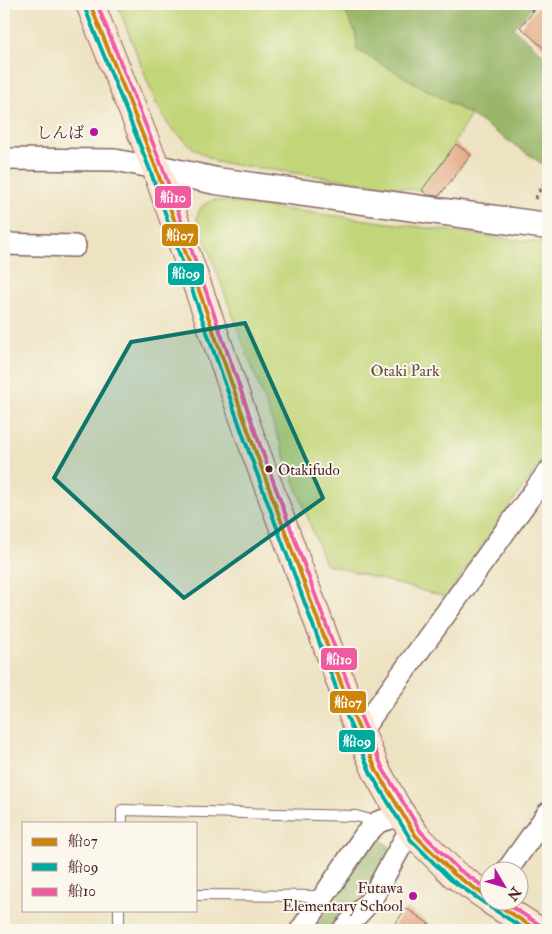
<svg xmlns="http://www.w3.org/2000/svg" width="552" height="934" font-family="'IM FELL Double Pica','Noto Serif JP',serif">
<rect width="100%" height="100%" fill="#fbf7ec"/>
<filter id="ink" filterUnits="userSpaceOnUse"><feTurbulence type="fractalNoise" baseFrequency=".02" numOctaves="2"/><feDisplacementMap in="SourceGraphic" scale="10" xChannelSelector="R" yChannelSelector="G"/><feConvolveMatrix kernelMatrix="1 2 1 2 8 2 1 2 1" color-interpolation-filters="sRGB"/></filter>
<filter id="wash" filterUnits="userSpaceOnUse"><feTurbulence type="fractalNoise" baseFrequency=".0096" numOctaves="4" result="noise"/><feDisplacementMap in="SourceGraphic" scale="20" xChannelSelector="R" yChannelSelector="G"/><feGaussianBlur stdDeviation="1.12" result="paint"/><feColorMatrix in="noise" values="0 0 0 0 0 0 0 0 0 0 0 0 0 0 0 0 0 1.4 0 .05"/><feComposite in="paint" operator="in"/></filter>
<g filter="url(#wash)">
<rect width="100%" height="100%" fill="#ede3c3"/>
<g fill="#c2d579" stroke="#867a52">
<polygon points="117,4 341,4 356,33 357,50 471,115 424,191 216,162 193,148 168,125 156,103"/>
<path d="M 215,200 L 548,244 L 548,452 L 446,597 L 325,564 L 197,219 C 198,208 204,202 215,200 Z"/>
</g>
<g fill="#99b669" stroke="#726a4a">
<polygon points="341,4 535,4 513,28 548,58 548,168 471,115 357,50 356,33"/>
<polygon points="381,840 390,847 364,898 335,930 314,930 364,853 373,844"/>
</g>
<g id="blocks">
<g fill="#e2a67e">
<polygon points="540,4 548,4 548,52 520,27"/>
<polygon points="456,144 471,155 439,196 428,195 422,190"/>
<polygon points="406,908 438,930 391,930"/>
</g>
</g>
</g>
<g filter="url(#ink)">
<use href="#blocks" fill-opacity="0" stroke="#836460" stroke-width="1"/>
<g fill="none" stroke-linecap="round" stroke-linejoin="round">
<defs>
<g id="service">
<polyline points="122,823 122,810 356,816 378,822"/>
<polyline points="196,895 323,896"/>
<polyline points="119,930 119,910"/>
</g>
<g id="minor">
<polyline points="4,159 115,160 156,168"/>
<polyline points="4,244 75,246"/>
<polyline points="360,732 548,472"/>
<polyline points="506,872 548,813"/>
<polyline points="301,930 365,835 378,822 401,815"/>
<polyline points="343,930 371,900 411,828"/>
</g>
<polyline id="tertiary" points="156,168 216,181 548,226"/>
<g id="secondary">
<polyline points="90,4 156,168 255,450 351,710 377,772 397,808 416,836 454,874 490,899"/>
<polyline points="493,902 537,930"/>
</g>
</defs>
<use href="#service" stroke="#836460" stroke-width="12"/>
<use href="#minor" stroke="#836460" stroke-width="24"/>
<use href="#tertiary" stroke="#836460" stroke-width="29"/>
<use href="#secondary" stroke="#836460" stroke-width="30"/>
<g stroke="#836460" stroke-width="3" stroke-dasharray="4 4" stroke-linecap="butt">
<polyline points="525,4 533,11"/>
<polyline points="535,199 548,175"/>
</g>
<use href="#service" stroke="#fff" stroke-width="10"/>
<use href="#minor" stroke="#fff" stroke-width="21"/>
<use href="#tertiary" stroke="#fff" stroke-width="26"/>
<use href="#secondary" stroke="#fee3d1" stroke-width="28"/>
<defs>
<g id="bus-1">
<polyline points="90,4 156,168 255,450 351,710 377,772 416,836 454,874 490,899"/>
<polyline points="493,902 537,930"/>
</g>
<g id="bus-2">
<polyline points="84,6 150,170 249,452 345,712 371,774 411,840 450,879 486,904"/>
<polyline points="490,907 526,930"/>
</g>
<g id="bus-3">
<polyline points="97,4 162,166 261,448 357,708 383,769 421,832 458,869 490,891"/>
<polyline points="504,902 540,925"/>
</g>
</defs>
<use href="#bus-1" stroke="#fbf7ec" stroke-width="8"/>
<use href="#bus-2" stroke="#fbf7ec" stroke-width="8"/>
<use href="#bus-3" stroke="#fbf7ec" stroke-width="8"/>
<use href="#bus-1" stroke="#cc840b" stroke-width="4"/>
<use href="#bus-2" stroke="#00a99d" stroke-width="4"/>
<use href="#bus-3" stroke="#ef5ba1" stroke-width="4"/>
</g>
</g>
<path fill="#0f766e" fill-opacity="0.2" stroke="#0f766e" stroke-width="4" stroke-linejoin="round" d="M 245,323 L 323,498 L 184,598 L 54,478 L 131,342 Z"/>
<g fill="#b5179e" stroke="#fbf7ec" stroke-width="2">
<circle cx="94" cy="132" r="5"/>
<circle cx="413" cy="896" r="5"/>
</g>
<circle fill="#4a1f2b" stroke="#fbf7ec" stroke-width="2" cx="269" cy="469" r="4.5"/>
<g text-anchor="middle" stroke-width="4" stroke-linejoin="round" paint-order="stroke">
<g font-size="15" fill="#4a1f2b" stroke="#fbf7ec" text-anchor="start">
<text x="278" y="475">Otakifudo</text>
</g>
<g font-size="16" fill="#4a1f2b" stroke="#fbf7ec" text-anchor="end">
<text x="84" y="138">しんば</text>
<text x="403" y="893">Futawa<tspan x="403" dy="18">Elementary School</tspan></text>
</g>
<g font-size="16" fill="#684c3e" stroke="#fbf7ec">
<text x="405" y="376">Otaki Park</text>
</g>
</g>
<g stroke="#fbf7ec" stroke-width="2">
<rect x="154" y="185" width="38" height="24" rx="5" fill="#ef5ba1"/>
<rect x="161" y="223" width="38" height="24" rx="5" fill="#cc840b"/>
<rect x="167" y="262" width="38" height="24" rx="5" fill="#00a99d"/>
<rect x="320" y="647" width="38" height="24" rx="5" fill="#ef5ba1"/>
<rect x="329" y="690" width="38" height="24" rx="5" fill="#cc840b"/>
<rect x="338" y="729" width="38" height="24" rx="5" fill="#00a99d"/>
</g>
<g font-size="14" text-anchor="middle" font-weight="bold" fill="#fff">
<text x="173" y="202">船10</text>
<text x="180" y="240">船07</text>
<text x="186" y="278">船09</text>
<text x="339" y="664">船10</text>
<text x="348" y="707">船07</text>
<text x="357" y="746">船09</text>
</g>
<rect width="552" height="934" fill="none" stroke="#fbf7ec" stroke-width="20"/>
<rect x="22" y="822" width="175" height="90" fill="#fbf7ec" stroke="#b4a19f"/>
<rect x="32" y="838" width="25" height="8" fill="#cc840b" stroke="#b4a19f"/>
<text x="68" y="846" font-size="15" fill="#4a1f2b">船07</text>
<rect x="32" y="863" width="25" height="8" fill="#00a99d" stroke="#b4a19f"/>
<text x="68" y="872" font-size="15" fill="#4a1f2b">船09</text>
<rect x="32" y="888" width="25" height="8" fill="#ef5ba1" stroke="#b4a19f"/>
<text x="68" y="896" font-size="15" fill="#4a1f2b">船10</text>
<g transform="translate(504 886) rotate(128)"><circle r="24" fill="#fbf7ec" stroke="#b4a19f"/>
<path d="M0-4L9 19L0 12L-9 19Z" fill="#b5179e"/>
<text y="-8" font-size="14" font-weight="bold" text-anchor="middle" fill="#4a1f2b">N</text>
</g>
</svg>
